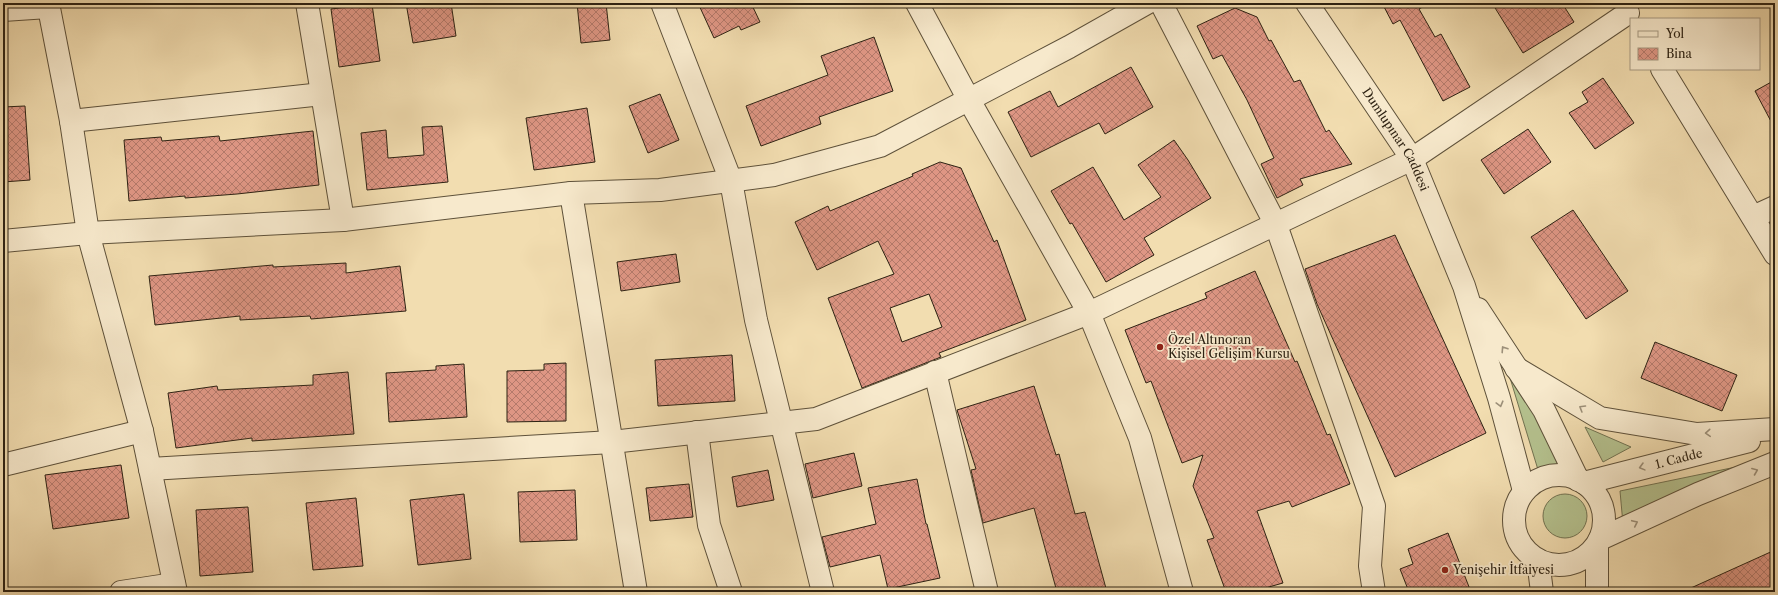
<svg xmlns="http://www.w3.org/2000/svg" width="1778" height="595" font-family="'Libre Caslon Text',serif">
<defs>
<pattern id="building-cross-hatch" width="8" height="8" patternUnits="userSpaceOnUse"><rect width="8" height="8" fill="#de9684"/><path d="M0 0l8 8M0 8l8-8" fill="none" stroke="#b47a6b"/></pattern>
</defs>
<rect width="100%" height="100%" fill="#f2ddb0"/>
<filter id="stains"><feTurbulence type="fractalNoise" baseFrequency=".005" numOctaves="4"/><feColorMatrix values="0 0 0 0 .2 0 0 0 0 .09 0 0 0 0 .02 0 0 0 .5 -.17"/></filter>
<radialGradient id="worn" r=".72"><stop offset=".6" stop-color="#630" stop-opacity="0"/><stop offset="1" stop-color="#630" stop-opacity=".3"/></radialGradient>
<g fill="#b5c28f" stroke="#717251">
<polygon points="1507,368 1568,462 1539,473"/>
<polygon points="1585,427 1631,447 1603,462"/>
<polygon points="1736,467 1623,524 1620,491"/>
<circle cx="1565" cy="516" r="22"/>
</g>
<g fill="url(#building-cross-hatch)" stroke="#2d2213" fill-rule="evenodd">
<polygon points="406,3 451,3 456,36 413,43"/>
<polygon points="577,3 606,3 610,40 581,43"/>
<polygon points="698,3 751,3 760,22 741,30 739,26 714,38"/>
<polygon points="1382,3 1430,3 1419,9 1435,37 1441,34 1470,87 1443,101 1400,20 1393,24"/>
<polygon points="1492,3 1562,3 1574,22 1523,53"/>
<polygon points="372,4 380,61 339,67 331,9"/>
<polygon points="1235,8 1257,17 1269,41 1271,40 1294,82 1300,80 1326,132 1329,130 1352,164 1300,179 1303,185 1277,198 1261,164 1274,158 1247,100 1222,55 1213,59 1197,26"/>
<polygon points="874,37 893,91 819,117 821,124 761,146 746,106 828,75 821,56"/>
<polygon points="1131,67 1153,107 1105,134 1099,123 1031,157 1008,112 1050,91 1058,107"/>
<polygon points="1603,78 1634,123 1595,149 1569,113 1588,102 1582,92"/>
<polygon points="1775,80 1775,129 1755,91"/>
<polygon points="660,94 679,140 648,153 629,106"/>
<polygon points="25,106 30,180 3,182 3,107"/>
<polygon points="587,108 595,162 534,170 526,118"/>
<polygon points="442,126 448,182 367,190 361,133 386,130 388,158 424,155 422,127"/>
<polygon points="1528,129 1551,162 1504,194 1481,160"/>
<polygon points="313,131 319,185 237,194 185,198 185,196 129,201 124,140 161,137 162,141 219,136 220,141"/>
<polygon points="1174,140 1188,160 1211,198 1144,238 1154,255 1106,282 1072,223 1070,224 1051,191 1093,167 1124,220 1161,197 1138,165"/>
<path d="M 940,162 L 961,168 L 994,242 L 997,240 L 1026,320 L 939,353 L 941,357 L 862,388 L 828,298 L 894,274 L 878,241 L 817,270 L 795,222 L 828,206 L 830,211 L 913,176 L 912,174 ZM 929,294 L 942,327 L 902,342 L 890,308 Z"/>
<polygon points="1573,210 1628,291 1586,319 1531,237"/>
<polygon points="1395,235 1486,433 1395,477 1317,304 1305,269"/>
<polygon points="676,254 680,282 621,291 617,262"/>
<polygon points="346,263 346,273 400,266 406,311 311,319 310,316 240,320 240,316 155,325 149,276 273,265 273,267"/>
<polygon points="1255,271 1295,362 1297,361 1327,435 1330,434 1350,484 1292,507 1289,501 1257,511 1283,583 1251,592 1226,592 1207,540 1214,538 1193,486 1203,455 1182,463 1151,381 1146,383 1125,330 1207,298 1205,293"/>
<polygon points="1655,342 1737,375 1722,411 1641,378"/>
<polygon points="732,355 735,401 658,406 655,360"/>
<polygon points="566,363 566,421 507,422 507,371 544,370 544,364"/>
<polygon points="464,364 467,417 389,422 386,373 436,370 436,366"/>
<polygon points="348,372 354,434 252,441 252,438 176,448 168,393 217,386 218,390 313,385 313,375"/>
<polygon points="1034,386 1056,455 1059,454 1075,514 1085,512 1107,592 1057,592 1034,508 983,523 971,470 976,469 957,410"/>
<polygon points="854,453 862,486 813,498 805,464"/>
<polygon points="121,465 129,518 53,529 45,475"/>
<polygon points="768,470 774,500 737,507 732,477"/>
<polygon points="917,479 926,524 927,524 940,578 888,589 880,555 830,567 822,537 876,524 868,488"/>
<polygon points="689,484 693,517 650,521 646,488"/>
<polygon points="575,490 577,540 520,542 518,492"/>
<polygon points="464,494 471,559 418,565 410,500"/>
<polygon points="356,498 363,566 313,570 306,503"/>
<polygon points="248,507 253,572 200,576 196,510"/>
<polygon points="1448,533 1471,592 1409,592 1400,569 1413,564 1408,549"/>
<polygon points="1775,550 1775,592 1682,592"/>
</g>
<g fill="none" stroke-linecap="round" stroke-linejoin="round">
<defs>
<g id="minor">
<polyline points="48,3 71,121 88,233 142,431 176,592"/>
<polyline points="307,3 343,220"/>
<polyline points="662,3 731,181 756,320 823,592"/>
<polyline points="917,3 969,100 1089,313 1140,438 1182,592"/>
<polyline points="1161,3 1276,225 1374,506 1370,566 1374,592"/>
<path id="s1" d="M 1307,3 L 1412,159 L 1464,286 L 1499,398 L 1524,491"/>
<polyline points="3,10 48,7"/>
<polyline points="1662,69 1775,254"/>
<polyline points="71,121 322,94"/>
<polyline points="571,193 636,592"/>
<polyline points="1753,217 1775,207"/>
<polyline points="3,241 88,233 343,220 571,193 660,190 774,175 880,146 1069,47 1147,3"/>
<polyline points="1478,309 1544,410 1578,480"/>
<polyline points="1516,368 1600,418 1697,434 1775,429"/>
<polyline points="935,372 987,592"/>
<polyline points="697,432 709,525 731,592"/>
<polyline points="3,465 142,431"/>
<polyline points="150,469 612,442 816,419 1089,313 1412,159 1628,13"/>
<circle cx="1559" cy="520" r="45"/>
<path id="s2" d="M 1584,483 L 1749,441"/>
<polyline points="1600,539 1698,494 1775,463"/>
<polyline points="1538,560 1542,592"/>
<polyline points="121,592 174,584"/>
<polyline points="1597,592 1597,546"/>
</g>
</defs>
<use href="#minor" stroke="#5e513a" stroke-width="24"/>
<use href="#minor" stroke="#f7e9cc" stroke-width="22"/>
</g>
<defs><path id="oneway-chevron" d="M-2-3.5L2.5 0L-2 3.5" fill="none" stroke-width="1.6" stroke-linecap="round" stroke-linejoin="round"/></defs>
<g stroke="#9c8f79">
<use href="#oneway-chevron" transform="translate(1504 349) rotate(-123)"/>
<use href="#oneway-chevron" transform="translate(1500 404) rotate(75)"/>
<use href="#oneway-chevron" transform="translate(1582 408) rotate(-149)"/>
<use href="#oneway-chevron" transform="translate(1708 433) rotate(176)"/>
<use href="#oneway-chevron" transform="translate(1642 467) rotate(165)"/>
<use href="#oneway-chevron" transform="translate(1755 471) rotate(-22)"/>
<use href="#oneway-chevron" transform="translate(1635 523) rotate(-25)"/>
</g>
<g fill="#8f2418" stroke="#f7e9cc" stroke-width="1.5">
<circle cx="1160" cy="347" r="4"/>
<circle cx="1445" cy="570" r="4"/>
</g>
<g text-anchor="middle" stroke-width="3.5" stroke-linejoin="round" paint-order="stroke">
<g font-size="12" fill="#2d2213" stroke="#f7e9cc">
<text dy="4" stroke="none"><textPath href="#s1" startOffset="163">Dumlupınar Caddesi</textPath></text>
<text dy="4" stroke="none"><textPath href="#s2" startOffset="98">1. Cadde</textPath></text>
</g>
<g font-size="12" fill="#2d2213" stroke="#f7e9cc" text-anchor="start">
<text x="1168" y="344">Özel Altınoran<tspan x="1168" dy="14">Kişisel Gelişim Kursu</tspan></text>
<text x="1453" y="574">Yenişehir İtfaiyesi</text>
</g>
</g>
<rect width="1778" height="595" fill="none" stroke="#f2ddb0" stroke-width="16"/>
<rect x="4" y="4" width="1770" height="587" fill="none" stroke="#2d2213" stroke-width="2"/>
<rect x="8" y="8" width="1762" height="579" fill="none" stroke="#2d2213"/>
<rect x="1630" y="18" width="130" height="52" fill="#f7e9cc" stroke="#a69982"/>
<rect x="1638" y="31" width="20" height="6" fill="#f7e9cc" stroke="#a69982"/>
<text x="1666" y="38" font-size="12" fill="#2d2213">Yol</text>
<rect x="1638" y="48" width="20" height="12" fill="url(#building-cross-hatch)" stroke="#a69982"/>
<text x="1666" y="58" font-size="12" fill="#2d2213">Bina</text>
<rect width="100%" height="100%" filter="url(#stains)"/>
<rect width="100%" height="100%" fill="url(#worn)"/>
</svg>
